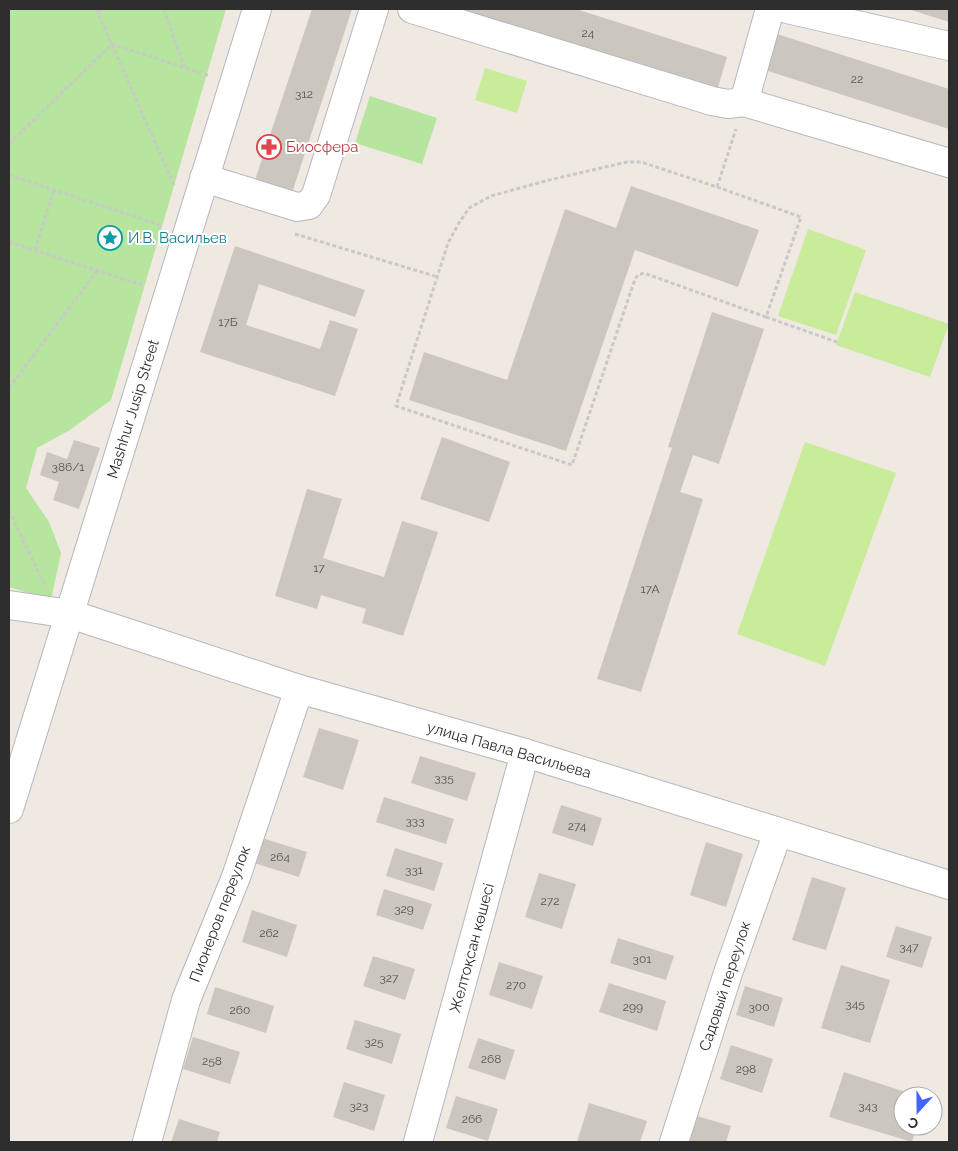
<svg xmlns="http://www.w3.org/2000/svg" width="958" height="1151" font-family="Raleway,sans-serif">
<rect width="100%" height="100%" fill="#efe9e1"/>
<g fill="#b6e59e">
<polygon points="9,9 226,9 111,400 70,430 37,448 26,488 49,522 61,553 51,600 9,587"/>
<polygon points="370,96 437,118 422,164 355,143"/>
</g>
<g fill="#c9ec9a">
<polygon points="485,68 527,81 517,113 475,100"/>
<polygon points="808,229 866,250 836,335 778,316"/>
<polygon points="855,292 949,324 930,377 836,345"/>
<polygon points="805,442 896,473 825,666 737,634"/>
</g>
<g fill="#cbc7bf">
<polygon points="312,9 352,9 292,193 255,180"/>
<polygon points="450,9 576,9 727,57 716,94"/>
<polygon points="911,9 949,9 949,22 911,10"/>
<polygon points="777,34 949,89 949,129 765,70"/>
<polygon points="631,186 759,230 738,287 635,250 566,451 409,400 424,352 507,380 565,209 616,228"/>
<polygon points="235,246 365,290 355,317 259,284 246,325 320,349 330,320 358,329 335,396 200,352"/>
<polygon points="712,312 764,329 719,464 693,455 680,492 703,499 641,692 597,679 672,448 668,447"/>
<polygon points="442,437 510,462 489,522 420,499"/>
<polygon points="74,440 100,448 79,509 53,500 59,482 40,475 47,452 67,459"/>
<polygon points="307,489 342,499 323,558 384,577 402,521 438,532 403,636 362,623 366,609 321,595 317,609 275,596"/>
<polygon points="319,728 359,740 343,790 303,777"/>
<polygon points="420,756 476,773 467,801 411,783"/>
<polygon points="384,797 454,819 446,844 376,822"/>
<polygon points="561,805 602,818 593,846 552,833"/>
<polygon points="262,838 307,852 299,877 254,863"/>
<polygon points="706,842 743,854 726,907 690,895"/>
<polygon points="395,848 443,863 434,891 386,876"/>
<polygon points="539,873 576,884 562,929 525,917"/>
<polygon points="812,877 846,888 826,950 792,940"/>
<polygon points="384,889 432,904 423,930 376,915"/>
<polygon points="252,910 297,925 287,957 242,942"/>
<polygon points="896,926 932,937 922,968 886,957"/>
<polygon points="618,938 674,956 666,980 610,963"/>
<polygon points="373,956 415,969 405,1000 363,986"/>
<polygon points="499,962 543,976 532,1009 489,995"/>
<polygon points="841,965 890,980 870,1043 821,1028"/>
<polygon points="609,983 666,1001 657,1031 599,1012"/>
<polygon points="745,986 783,998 774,1027 736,1015"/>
<polygon points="215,987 274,1006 266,1033 207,1014"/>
<polygon points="355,1020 401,1034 392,1064 346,1049"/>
<polygon points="193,1037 240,1052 230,1084 183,1069"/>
<polygon points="478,1038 515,1050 505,1080 468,1068"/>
<polygon points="731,1045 773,1059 762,1093 720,1079"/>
<polygon points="844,1072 918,1096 903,1096 903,1126 917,1126 912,1142 829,1117"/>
<polygon points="344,1082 385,1095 374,1131 333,1117"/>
<polygon points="456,1096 498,1109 488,1141 446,1128"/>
<polygon points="589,1103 647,1121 640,1142 577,1142"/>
<polygon points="697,1116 731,1126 726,1142 689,1142"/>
<polygon points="179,1119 220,1132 217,1142 171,1142"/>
</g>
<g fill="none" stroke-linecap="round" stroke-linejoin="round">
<defs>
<g id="minor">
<polyline points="412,9 712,101 728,104 744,102"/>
<polyline points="770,9 744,102 949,163"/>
<polyline points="787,9 949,46"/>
<polyline points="204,178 297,207 309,205 316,195 374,9"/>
<polyline points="9,605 70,614 299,689 525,753 949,885"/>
<polyline points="9,809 257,9"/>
<polyline points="147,1142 186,1000 236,877 299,689"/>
<polyline points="418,1142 525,753"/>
<polyline points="674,1142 728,973 778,832"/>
</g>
</defs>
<use href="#minor" stroke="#b4b7c1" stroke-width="30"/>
<g stroke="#c9c9c9" stroke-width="3" stroke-dasharray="4 2.5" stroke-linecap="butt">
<polyline points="96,9 175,187"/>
<polyline points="164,9 184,67"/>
<polyline points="98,13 102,9"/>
<polyline points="9,144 112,44 210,76"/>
<polyline points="9,175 163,226"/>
<polyline points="717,187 801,217 766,317 644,273 638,275 635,279 572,465 396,406 448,243 459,223 469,208 491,196 549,180 627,162 641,162 717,187 736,129"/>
<polyline points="295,234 438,277"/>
<polyline points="9,242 145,286"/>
<polyline points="35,250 54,190"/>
<polyline points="766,317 837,342"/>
<polyline points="9,388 97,271"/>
<polyline points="9,510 45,586"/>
</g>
<use href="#minor" stroke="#fff" stroke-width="28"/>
</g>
<defs>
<symbol id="pharmacy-ring" viewBox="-11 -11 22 22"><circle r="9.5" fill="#fff" stroke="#e0444e" stroke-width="1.5"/><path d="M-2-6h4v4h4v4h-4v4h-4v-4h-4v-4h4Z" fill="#e0444e"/></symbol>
<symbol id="sight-ring" viewBox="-11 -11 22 22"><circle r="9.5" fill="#fff" stroke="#0f9aa8" stroke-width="1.5"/><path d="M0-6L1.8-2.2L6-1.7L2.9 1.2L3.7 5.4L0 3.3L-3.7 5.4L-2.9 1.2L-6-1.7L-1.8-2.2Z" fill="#0f9aa8"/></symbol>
</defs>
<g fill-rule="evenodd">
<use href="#pharmacy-ring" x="255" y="133" width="28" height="28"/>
<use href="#sight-ring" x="96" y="224" width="28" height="28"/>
</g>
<g text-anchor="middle" stroke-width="4" stroke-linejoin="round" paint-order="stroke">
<g font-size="12" fill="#555452">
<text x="588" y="37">24</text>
<text x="857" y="83">22</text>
<text x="304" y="98">312</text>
<text x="228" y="326">17Б</text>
<text x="68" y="471">386/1</text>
<text x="319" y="572">17</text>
<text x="650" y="593">17А</text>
<text x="444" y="782">335</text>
<text x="415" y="825">333</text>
<text x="577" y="830">274</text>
<text x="280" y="861">264</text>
<text x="414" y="874">331</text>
<text x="550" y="905">272</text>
<text x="404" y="913">329</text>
<text x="269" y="937">262</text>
<text x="909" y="951">347</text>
<text x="642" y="963">301</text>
<text x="389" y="982">327</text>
<text x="516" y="989">270</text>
<text x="855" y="1008">345</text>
<text x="633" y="1011">299</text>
<text x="759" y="1011">300</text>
<text x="240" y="1014">260</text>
<text x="374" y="1046">325</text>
<text x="491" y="1063">268</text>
<text x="212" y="1065">258</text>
<text x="746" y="1073">298</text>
<text x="359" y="1110">323</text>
<text x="868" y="1110">343</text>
<text x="472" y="1123">266</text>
</g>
<g font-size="15" fill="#be3a42" stroke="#fff" text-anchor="start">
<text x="286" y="152">Биосфера</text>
</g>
<g font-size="15" fill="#0d838f" stroke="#fff" text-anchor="start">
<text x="128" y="243">И.В. Васильев</text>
</g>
<g font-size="15" fill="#2e2e2e" stroke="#fff">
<text transform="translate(133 409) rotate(-73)" y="5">Mashhur Jusip Street</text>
<text transform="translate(509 750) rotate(16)" y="5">улица Павла Васильева</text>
<text transform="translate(220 914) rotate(-69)" y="5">Пионеров переулок</text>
<text transform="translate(472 948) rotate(-75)" y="5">Желтоқсан көшесі</text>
<text transform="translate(725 986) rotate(-72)" y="5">Садовый переулок</text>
</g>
</g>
<rect width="958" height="1151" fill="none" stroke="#2e2e2e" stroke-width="20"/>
<g transform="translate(918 1111) rotate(201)"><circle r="24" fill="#ffffff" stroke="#ababab"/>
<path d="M0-4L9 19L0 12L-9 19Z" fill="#4264fb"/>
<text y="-8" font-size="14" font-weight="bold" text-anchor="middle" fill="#2e2e2e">С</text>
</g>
</svg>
